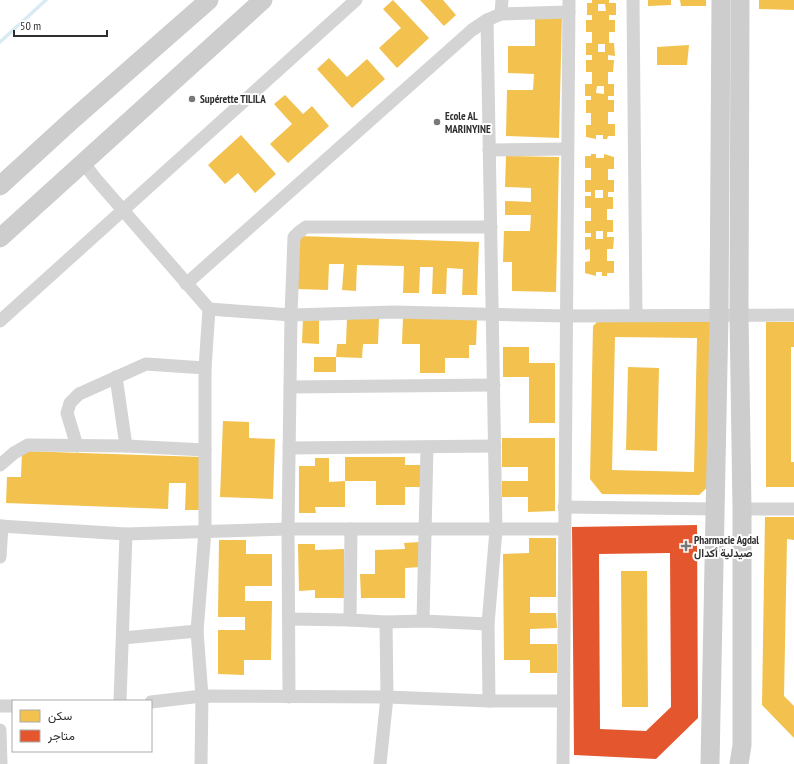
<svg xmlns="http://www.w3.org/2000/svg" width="794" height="764" font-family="'PT Sans Narrow',Vazirmatn,sans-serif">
<rect width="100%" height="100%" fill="#fff"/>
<g fill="#f2c14e" fill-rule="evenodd">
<polygon points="393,0 429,38 397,68 379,48 401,28 383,9"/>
<polygon points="420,0 443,0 456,15 444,26"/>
<path d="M 592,0 L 609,0 L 609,3 L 616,3 L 616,15 L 609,15 L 609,20 L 615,20 L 615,32 L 609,32 L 609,43 L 614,43 L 615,56 L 608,55 L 608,60 L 614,60 L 613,72 L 608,72 L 608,84 L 614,84 L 614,96 L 608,96 L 608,100 L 614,100 L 614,112 L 608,112 L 608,124 L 615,124 L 615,136 L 608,136 L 607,139 L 603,139 L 603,135 L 596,135 L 596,139 L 586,137 L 586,125 L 591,125 L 591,113 L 586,113 L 586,100 L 591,100 L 591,96 L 585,96 L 585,84 L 592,84 L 592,72 L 586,72 L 586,60 L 592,60 L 592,55 L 586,55 L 586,43 L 592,43 L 592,32 L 586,32 L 586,20 L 592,20 L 592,15 L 587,15 L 587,3 L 592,3 ZM 598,4 L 605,4 L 606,11 L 598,11 ZM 598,44 L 605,44 L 605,52 L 598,52 ZM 597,86 L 604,86 L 604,94 L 596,93 Z"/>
<polygon points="648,0 671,0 671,5 648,6"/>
<polygon points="680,0 706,0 706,6 681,6"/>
<polygon points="759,0 794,0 794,10 759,9"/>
<polygon points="535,15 562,16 559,138 506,136 507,90 533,90 534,74 508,73 508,46 535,46"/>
<polygon points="689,45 687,65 657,65 657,47"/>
<polygon points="329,58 347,77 367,59 385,79 352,108 317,69"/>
<polygon points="285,95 303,114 312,106 329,126 288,163 270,144 292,124 274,104"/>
<polygon points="241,135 276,174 255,193 238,173 225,184 208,165"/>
<path d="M 591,154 L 596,154 L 596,158 L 604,158 L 604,154 L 614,157 L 614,169 L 608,169 L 608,180 L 614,180 L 614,192 L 608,192 L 608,197 L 613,197 L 613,209 L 607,209 L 607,220 L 613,220 L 613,232 L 607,232 L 607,237 L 614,237 L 613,249 L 607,249 L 607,261 L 614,261 L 614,273 L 607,273 L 607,276 L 602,276 L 602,272 L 596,272 L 596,276 L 585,273 L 585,262 L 590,261 L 590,249 L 585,250 L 585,237 L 591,237 L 591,233 L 585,233 L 585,221 L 591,221 L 591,208 L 585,208 L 585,196 L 591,196 L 591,192 L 585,192 L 585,180 L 591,180 L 591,168 L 585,168 L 585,156 L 591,156 ZM 595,190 L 603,190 L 603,198 L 595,198 ZM 596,231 L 603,231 L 603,239 L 596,239 Z"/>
<polygon points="506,156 559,157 556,292 512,291 512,262 503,262 504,231 530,231 531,215 505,215 505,201 531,202 531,188 505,187"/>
<polygon points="299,236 479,242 477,295 462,295 463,269 447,268 446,294 432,294 433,267 420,267 419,293 403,293 404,266 357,265 356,291 342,290 344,264 329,264 328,290 297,289"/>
<path d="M 603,316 L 704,316 L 716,325 L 714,481 L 699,495 L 602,494 L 590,479 L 593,326 ZM 615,337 L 697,338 L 694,472 L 612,470 Z"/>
<polygon points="303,317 319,317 319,344 302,343"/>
<polygon points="347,317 379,318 378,344 363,344 362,358 336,357 337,344 346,344"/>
<polygon points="403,317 477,319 476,345 469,345 469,358 445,358 445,373 420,373 420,344 402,344"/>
<polygon points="766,322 794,322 794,347 791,347 791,462 794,462 794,487 766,487"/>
<polygon points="503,347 529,347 529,363 555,363 555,423 529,423 529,377 503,377"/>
<rect x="314" y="357" width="22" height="15"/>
<polygon points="628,367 659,368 657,451 626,450"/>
<polygon points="223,421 249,422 249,438 275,439 273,499 220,497"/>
<polygon points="502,438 555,438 555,511 528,512 528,497 502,497 502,481 528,481 528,467 502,467"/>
<polygon points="22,451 202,457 199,510 185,510 186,483 169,483 168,509 6,503 7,477 21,477"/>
<polygon points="345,457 405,457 405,465 421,465 421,487 405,487 405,505 376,505 376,481 345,481"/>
<polygon points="315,458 329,458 329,482 345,481 345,507 315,507 316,513 299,513 299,466 315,466"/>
<polygon points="765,517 794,517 794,540 787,539 784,696 794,706 794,738 762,705"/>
<polygon points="529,538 556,538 556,597 530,597 530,613 556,613 557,628 530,629 530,644 557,644 557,673 530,673 530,660 504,660 503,554 529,553"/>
<polygon points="219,540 246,540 246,554 272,554 272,586 245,586 245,601 272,601 271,660 244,660 244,675 218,674 218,630 245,630 245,617 218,617"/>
<polygon points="420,542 421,567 405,568 405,598 361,598 360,574 375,574 375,550 405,549 404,543"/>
<polygon points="298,544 315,544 315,550 344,549 345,598 315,598 315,590 299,591"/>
<polygon points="621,571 647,571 648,707 622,707"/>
</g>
<path fill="#e4572e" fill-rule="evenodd" d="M 697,525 L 698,718 L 656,759 L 574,755 L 572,527 ZM 670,553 L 671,707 L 646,731 L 600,729 L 599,554 Z"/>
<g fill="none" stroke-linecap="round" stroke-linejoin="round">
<polyline stroke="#d8ebf2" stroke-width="3.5" points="0,42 46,0"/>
<g stroke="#d4d4d4" stroke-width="13">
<polyline points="633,0 636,315"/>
<polyline points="501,14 502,0"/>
<polyline points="487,20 496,530 488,624 489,701"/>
<polyline points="489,150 567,149"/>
<polyline points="83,162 95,178 209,309"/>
<polyline points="186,284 472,30 487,20 501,14 569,12"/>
<polyline points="0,321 356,0"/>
<polyline points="116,377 126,446"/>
<polyline points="290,387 494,385"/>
<polyline points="77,446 67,413 70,403 79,394 146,364 205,368"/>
<polyline points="289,448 495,446"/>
<polyline points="0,465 14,453 28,445 126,446 205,450"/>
<polyline points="564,507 715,509"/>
<polyline points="742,509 794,509"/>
<polyline points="0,526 126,534 288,529 564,529"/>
<polyline points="0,557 2,526"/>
<polyline points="290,619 350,620 386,622 423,621 488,624"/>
<polyline points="350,620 351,529"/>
<polyline points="423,621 427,447"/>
<polyline points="123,638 197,631"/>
<polyline points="289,697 288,529 291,315 294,237 299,232 306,227 491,227"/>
<polyline points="120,701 126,534"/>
<polyline points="151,702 202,696 387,697 489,701 563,701"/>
<polyline points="0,706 13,706"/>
<polyline points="0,730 1,764"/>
<polyline points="201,764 202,696 197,631 205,531 205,368 209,309 291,315 394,312 566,316 794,315"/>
<polyline points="380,764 387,697 386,622"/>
<polyline points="563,764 569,0"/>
</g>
<g stroke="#cdcdcd" stroke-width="19">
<polyline points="0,186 71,121 209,0"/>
<polyline points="0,238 263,0"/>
<polyline points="710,764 719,315 721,0"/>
<polyline points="739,764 742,745 742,509 739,315 740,0"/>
</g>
</g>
<g fill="#787878" stroke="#fff" stroke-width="1.5">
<circle cx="192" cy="99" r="4"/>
<circle cx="437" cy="122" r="4"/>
<path d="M684 540h4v4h4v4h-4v4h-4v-4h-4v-4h4z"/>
</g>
<g text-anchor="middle" stroke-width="4" stroke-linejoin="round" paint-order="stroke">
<g font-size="11" font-weight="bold" fill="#2f2f2f" stroke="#fff" text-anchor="start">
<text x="200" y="103">Supérette TILILA</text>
<text x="445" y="120">Ecole AL<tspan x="445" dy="13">MARINYINE</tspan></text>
<text x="694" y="544">Pharmacie Agdal<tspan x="694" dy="13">صيدلية أكدال</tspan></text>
</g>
</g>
<rect x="12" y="700" width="140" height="52" fill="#ffffff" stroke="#acacac"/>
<rect x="20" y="710" width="20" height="12" fill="#f2c14e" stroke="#acacac"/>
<text x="48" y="720" font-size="12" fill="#2f2f2f">سكن</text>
<rect x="20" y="730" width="20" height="12" fill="#e4572e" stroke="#acacac"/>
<text x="48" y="740" font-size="12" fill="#2f2f2f">متاجر</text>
<path d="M14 30v6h93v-6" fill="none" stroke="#2f2f2f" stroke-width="2"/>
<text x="20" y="30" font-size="12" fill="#2f2f2f" stroke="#ffffff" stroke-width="3" paint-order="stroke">50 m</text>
</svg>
